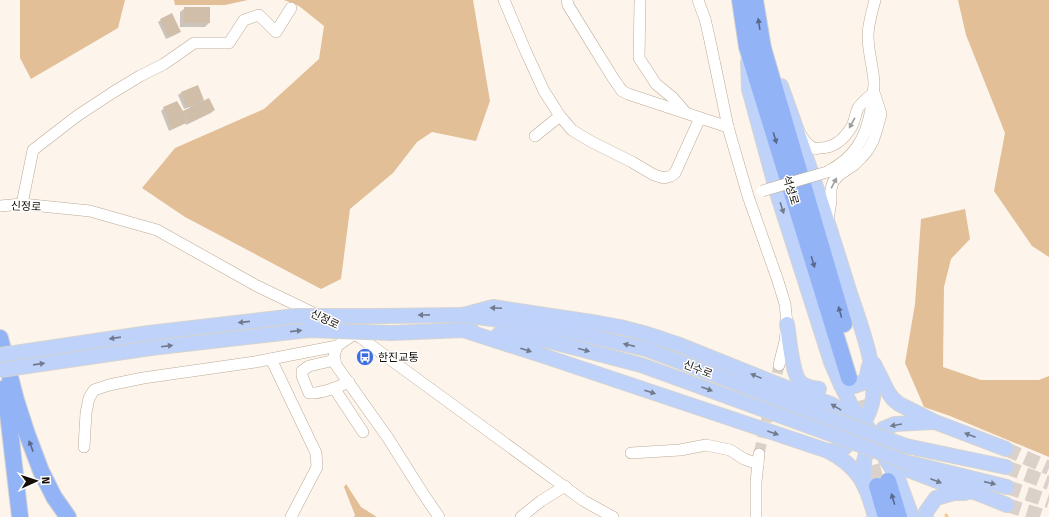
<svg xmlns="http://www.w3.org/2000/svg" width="1049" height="517" font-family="'Fira Sans','Noto Sans KR',sans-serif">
<rect width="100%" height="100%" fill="#fdf5ec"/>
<g fill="#e2bf97">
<polygon points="20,0 125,0 118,28 31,79 20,58"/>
<polygon points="174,0 248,0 225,5 175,5"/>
<polygon points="284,0 473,0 490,101 476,141 432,132 417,142 393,173 350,209 341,279 321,289 185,217 142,188 175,148 264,109 319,59 324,26 299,6"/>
<polygon points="958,0 1049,0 1049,257 1032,246 994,191 1005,133 966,35"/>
<polygon points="965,209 970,239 951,259 944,287 943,367 981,380 1039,380 1049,376 1049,457 950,416 924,407 905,363 915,304 921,219"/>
<polygon points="346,484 361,507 377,517 354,517 355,515 344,487"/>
</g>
<g fill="#0003">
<polygon points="185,8 209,23 205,27 180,27 180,12"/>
<polygon points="161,20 179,31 177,34 166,39 158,22"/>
<polygon points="197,86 204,102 214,110 211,113 186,125 185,123 182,125 169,131 161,111 164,108 182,112 190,108 190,107 184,109 178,95 181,93"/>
</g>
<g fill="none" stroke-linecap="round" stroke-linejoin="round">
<polyline stroke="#fac585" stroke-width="3" points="946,515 947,517"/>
</g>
<g fill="#d1bea9">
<rect x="184" y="7" width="26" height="16"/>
<polygon points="172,13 181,32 169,37 160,19"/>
<polygon points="198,85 204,100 187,107 181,92"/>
<polygon points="209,98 215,110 189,123 183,111"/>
<polygon points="177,101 183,111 186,123 172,129 163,107"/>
</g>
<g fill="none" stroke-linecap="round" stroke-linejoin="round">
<polyline stroke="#dad2ca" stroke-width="11" stroke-dasharray="11 5.5" stroke-linecap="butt" points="759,454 779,365"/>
<g stroke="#dad2ca" stroke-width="14" stroke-dasharray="14 7" stroke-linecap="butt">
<polyline points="1006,449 1049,468"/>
<polyline points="1006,467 1049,483"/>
<polyline points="1007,487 1049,501"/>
<polyline points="1007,505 1046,517"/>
</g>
<g stroke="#dad2ca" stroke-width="16" stroke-dasharray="16 8" stroke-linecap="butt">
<polyline points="859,376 871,420"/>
<polyline points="866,442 877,486"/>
</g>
<defs>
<g id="minor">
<polyline points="504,0 526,52 544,91 560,116 572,130 590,141 632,162 654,175 664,178 671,176 675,173 700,118"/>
<polyline points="567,0 568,5 579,23 613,78 622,91 628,94 728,127"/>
<polyline points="698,0 705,19 709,36 728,127 748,196 778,281 785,304 787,324 785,341 779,365"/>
<polyline points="640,3 639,58 656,84 673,98 686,113"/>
<path d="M 801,135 C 804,140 808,146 814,148 C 816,149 818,148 820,148 C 835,148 845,138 852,126 C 855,120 856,112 858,108 C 861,103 869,97 874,92"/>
<polyline points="535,136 560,116"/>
<path d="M 827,172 C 854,158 866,139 871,109 C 872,100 874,91 874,82 C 873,67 868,51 868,36 C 868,24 872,12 875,0"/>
<polyline points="22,204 33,150 77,116 112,93 140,76 164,64 194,43 229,43 244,20 259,15 276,32 291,8"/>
<polyline points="0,206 22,204 90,211 157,230 257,286 336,324 361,338 584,501 613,517"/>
<polyline points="828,220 831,201 831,189 833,182 839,175 854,165 862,157 868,150 873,141 877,129 881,114 875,95"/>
<polyline points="337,346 334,356 336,365 388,438 422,492 439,517"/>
<polyline points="271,359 316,453 317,467 291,517"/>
<path d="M 335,360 L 309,366 L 302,371 L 302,376 L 309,393 C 321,394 338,387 349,382"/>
<polyline points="334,388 363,432"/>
<polyline points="84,447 86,413 89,398 94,390 109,385 143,378 255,362 337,346 354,334"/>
<polyline points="631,453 680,450 706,445 730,450 744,459 758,464"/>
<polyline points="521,517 541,501 565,486"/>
<polyline points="756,517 756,482 759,454"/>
</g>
<g id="major">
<polyline points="748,62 749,89 778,196 831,362 841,385 851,405 874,436 892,458 898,464 906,469 945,484 977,493 1007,505"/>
<path d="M 781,86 C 805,152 827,219 848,287 C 859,322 876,361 873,398 C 871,414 854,444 840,450 C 836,452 831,451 828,451"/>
<polyline points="463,315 493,307 598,323 620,327 647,334 677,344 792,390 831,404 848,415 859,424"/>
<polyline points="381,316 463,315 550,327 646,349 824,416"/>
<path d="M 787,324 C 789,337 792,375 801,383 C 806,387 812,388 819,389"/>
<path d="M 463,330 L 547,357 L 828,451 C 858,466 867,485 875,517"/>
<polyline points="392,333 463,330 472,331"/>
<polyline points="499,334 549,341 641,365 825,432"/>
<polyline points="874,364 888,392 893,399 899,404 935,422 1006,449"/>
<path d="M 841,385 C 852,388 857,386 866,380 L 869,366"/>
<polyline points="906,446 1006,467"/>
<polyline points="885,458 897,476 912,517"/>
<polyline points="914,464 1007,487"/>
<polyline points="864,483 864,461 867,450 883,429 895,424 933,422"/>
<polyline points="926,517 926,512 936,498 954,493 965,493"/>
</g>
<g id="highway">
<polyline points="740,0 747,47 849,378"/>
<polyline points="755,0 763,48 844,324"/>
<polyline points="0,338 16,400 27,434 41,471 54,497 68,517"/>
<polyline points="5,388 20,517"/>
<polyline points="888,481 899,517"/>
<polyline points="877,486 886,517"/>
</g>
</defs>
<use href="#minor" stroke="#bdaa95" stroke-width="12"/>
<use href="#major" stroke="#d5d4d2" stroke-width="16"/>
<use href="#highway" stroke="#d5d4d2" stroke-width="18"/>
<use href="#minor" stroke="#fff" stroke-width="11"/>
<use href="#major" stroke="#bed2fa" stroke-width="14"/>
<use href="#highway" stroke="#92b4f7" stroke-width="16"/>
<defs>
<polyline id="minor-bridge" points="762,191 827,172"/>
<g id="major-bridge">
<polyline points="0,355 149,333 296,316 381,316"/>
<polyline points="0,370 151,348 309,330 392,333"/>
<polyline points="824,416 906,446"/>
<polyline points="825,432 911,464"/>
</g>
</defs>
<use href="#minor-bridge" stroke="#bdaa95" stroke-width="12" stroke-linecap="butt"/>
<use href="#major-bridge" stroke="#d5d4d2" stroke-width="16" stroke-linecap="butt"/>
<use href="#minor-bridge" stroke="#fff" stroke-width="11"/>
<use href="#major-bridge" stroke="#bed2fa" stroke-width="14"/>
</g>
<defs><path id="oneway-solid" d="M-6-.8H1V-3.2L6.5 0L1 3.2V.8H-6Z"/></defs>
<g fill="#59698b">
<use href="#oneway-solid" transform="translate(759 24) rotate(-99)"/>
<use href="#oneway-solid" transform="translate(775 138) rotate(73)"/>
<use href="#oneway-solid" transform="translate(813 262) rotate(73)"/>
<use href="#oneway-solid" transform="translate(840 312) rotate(-106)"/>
<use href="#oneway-solid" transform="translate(31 446) rotate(-111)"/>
<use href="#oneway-solid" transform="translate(893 499) rotate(-106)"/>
</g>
<g fill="#a19f9c">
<use href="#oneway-solid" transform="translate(852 123) rotate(119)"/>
<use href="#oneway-solid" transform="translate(834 183) rotate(-62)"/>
</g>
<g fill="#727a8d">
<use href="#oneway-solid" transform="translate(782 208) rotate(72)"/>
<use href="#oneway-solid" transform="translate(496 308) rotate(-177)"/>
<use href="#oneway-solid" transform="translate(424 315) rotate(179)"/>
<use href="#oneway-solid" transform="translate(244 322) rotate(174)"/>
<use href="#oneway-solid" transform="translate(296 331) rotate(-6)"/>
<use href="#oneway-solid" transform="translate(115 338) rotate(172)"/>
<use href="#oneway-solid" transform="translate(629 345) rotate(-167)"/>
<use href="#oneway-solid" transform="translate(167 346) rotate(-7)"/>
<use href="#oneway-solid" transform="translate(526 350) rotate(18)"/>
<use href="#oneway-solid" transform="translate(584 350) rotate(15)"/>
<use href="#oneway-solid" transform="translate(39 364) rotate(-8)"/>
<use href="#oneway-solid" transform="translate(756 376) rotate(-158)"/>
<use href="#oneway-solid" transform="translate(707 389) rotate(20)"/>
<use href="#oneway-solid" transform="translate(650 392) rotate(18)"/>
<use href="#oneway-solid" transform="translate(836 407) rotate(-149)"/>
<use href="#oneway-solid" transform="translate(896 425) rotate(170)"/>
<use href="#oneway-solid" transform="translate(773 433) rotate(19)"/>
<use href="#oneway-solid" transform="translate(970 435) rotate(-159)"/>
<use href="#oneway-solid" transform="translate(936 481) rotate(21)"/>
<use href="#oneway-solid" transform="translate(990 483) rotate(13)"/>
</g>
<defs>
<symbol id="bus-disc" viewBox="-11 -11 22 22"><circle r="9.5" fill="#3d6edf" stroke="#fff"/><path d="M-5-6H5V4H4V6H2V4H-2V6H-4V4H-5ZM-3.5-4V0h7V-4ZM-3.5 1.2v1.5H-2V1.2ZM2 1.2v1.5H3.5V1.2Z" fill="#fff"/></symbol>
</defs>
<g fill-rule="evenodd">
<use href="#bus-disc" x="355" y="347" width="20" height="20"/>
</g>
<g text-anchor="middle" stroke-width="3" stroke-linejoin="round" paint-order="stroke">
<g font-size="11" fill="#140e07" stroke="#fff">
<text transform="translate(791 190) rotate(73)" y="4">석성로</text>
<text transform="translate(26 206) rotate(2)" y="4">신정로</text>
<text transform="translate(325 319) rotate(26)" y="4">신정로</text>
<text transform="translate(698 369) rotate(21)" y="4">신수로</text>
</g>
<g font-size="11" fill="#140e07" stroke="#fff" text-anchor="start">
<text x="378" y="361">한진교통</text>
</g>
</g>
<g transform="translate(36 481) rotate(87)" stroke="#ffffff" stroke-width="3" paint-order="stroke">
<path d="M0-3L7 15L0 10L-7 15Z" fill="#140e07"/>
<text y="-6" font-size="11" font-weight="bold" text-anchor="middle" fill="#140e07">N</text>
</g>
</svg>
